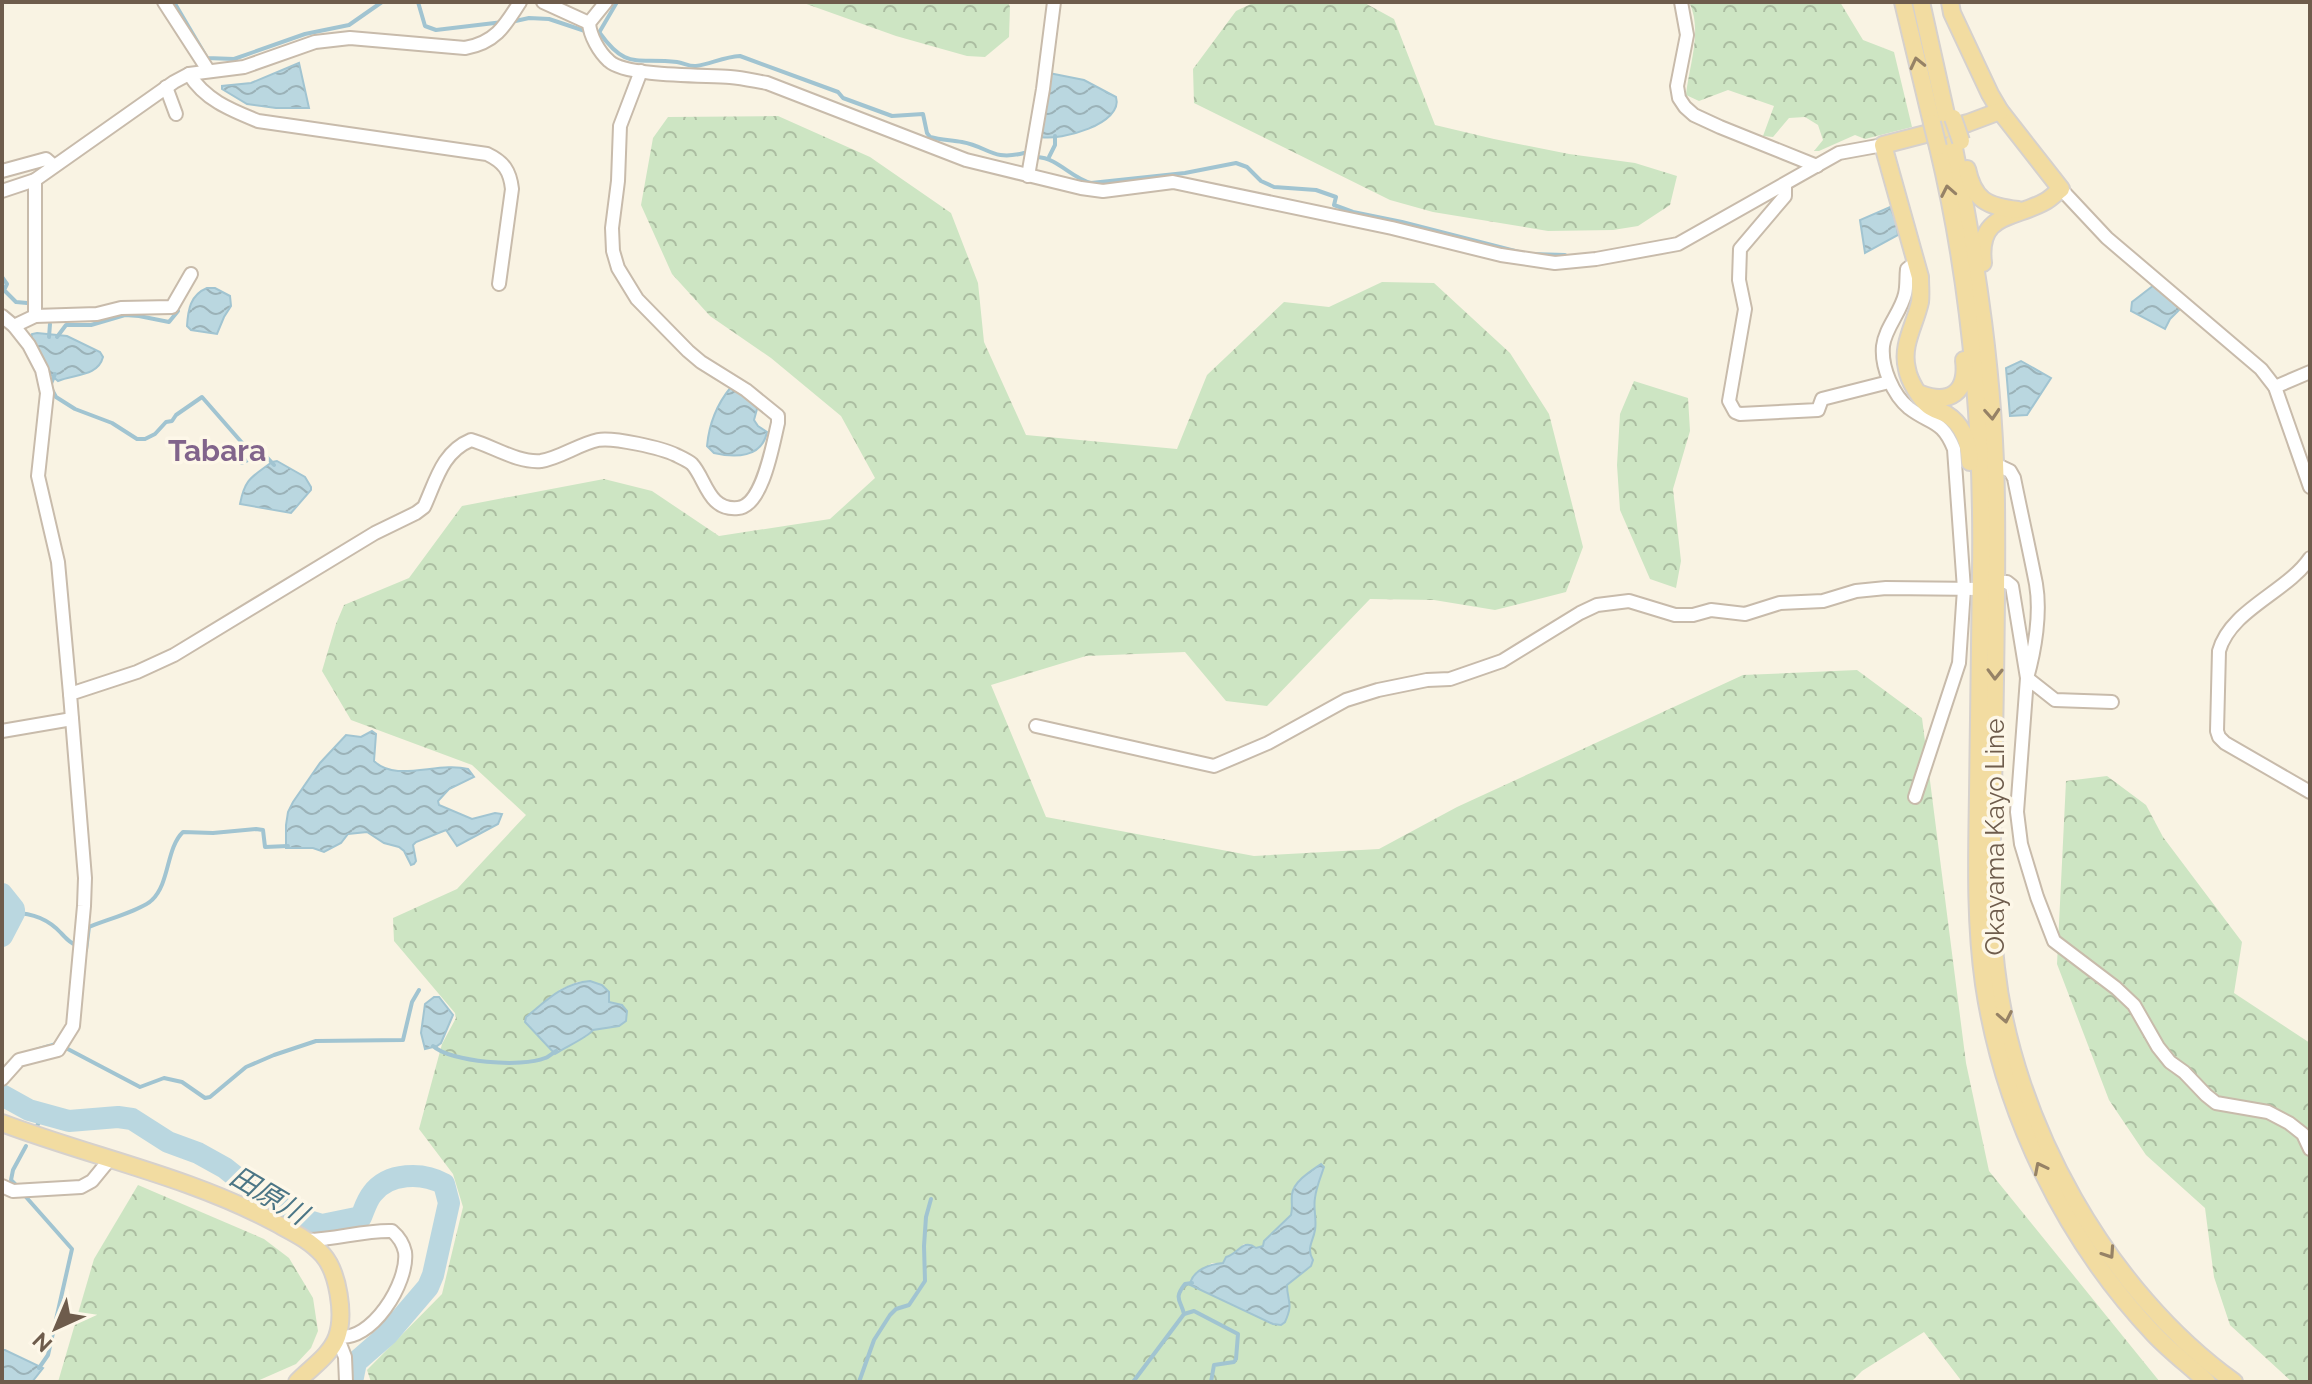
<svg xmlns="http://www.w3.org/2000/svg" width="2312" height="1384" font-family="Raleway,'Noto Sans JP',sans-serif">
<defs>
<pattern id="forest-crowns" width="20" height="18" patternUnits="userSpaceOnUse" patternTransform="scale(2)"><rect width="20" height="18" fill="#cde5c3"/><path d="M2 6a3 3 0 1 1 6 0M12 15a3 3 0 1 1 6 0" fill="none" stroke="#abbda1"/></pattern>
<pattern id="water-waves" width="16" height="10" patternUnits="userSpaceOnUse" patternTransform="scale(2)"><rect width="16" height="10" fill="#bad7e0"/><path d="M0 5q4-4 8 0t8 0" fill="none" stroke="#9bb2b8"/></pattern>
</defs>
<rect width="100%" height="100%" fill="#f9f3e3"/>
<g fill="url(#forest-crowns)" fill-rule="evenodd">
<polygon points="801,2 1008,2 1010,7 1009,37 985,57 967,56 896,36"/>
<polygon points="1255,2 1363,2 1394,19 1435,125 1494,139 1569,154 1635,163 1677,176 1670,205 1638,226 1613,230 1548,231 1433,212 1390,200 1194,103 1193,69 1236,11"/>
<path d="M 1689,2 L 1840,2 L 1863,40 L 1894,52 L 1912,127 L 1865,139 L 1855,135 L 1819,151 L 1814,151 L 1823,140 L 1818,125 L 1805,117 L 1789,118 L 1773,137 L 1763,136 L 1774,106 L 1728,90 L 1699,101 L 1686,95 C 1689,65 1703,31 1689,2 Z"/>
<path d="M 778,116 L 870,157 L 951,213 L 978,283 L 984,342 L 1026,435 L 1177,449 L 1207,375 L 1284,302 L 1329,307 L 1382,282 L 1434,283 L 1510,353 L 1549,414 L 1583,547 L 1566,592 L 1495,610 L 1434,600 L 1370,599 L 1267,706 L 1226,701 L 1185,652 L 1086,656 L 991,685 L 1046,817 L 1254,856 L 1379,849 L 1457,807 L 1743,675 L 1857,670 L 1922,718 L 1966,1063 L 1989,1171 L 2160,1382 L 1960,1382 L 1960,1379 L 1924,1332 L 1862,1371 L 1851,1382 L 371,1382 L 367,1370 L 442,1294 L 463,1207 L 453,1174 L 419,1129 L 442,1044 L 456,1018 L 455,1013 L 394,941 L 393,918 L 457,889 L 526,815 L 472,765 L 351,720 L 322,671 L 336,624 L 344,605 L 409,578 L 462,506 L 604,479 L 652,491 L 719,536 L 830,519 L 875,478 L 841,416 L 771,358 L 710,316 L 672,274 L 641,205 L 653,138 L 668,117 ZM 590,981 L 613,1005 L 619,1026 L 593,1030 C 587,1038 565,1047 554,1053 L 559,990 L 577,982 ZM 1321,1165 L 1315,1198 L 1314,1218 L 1316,1227 L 1310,1246 L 1311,1266 L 1287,1285 L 1290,1309 L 1285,1322 L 1194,1275 L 1212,1263 L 1223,1263 L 1244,1244 L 1248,1244 L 1256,1248 L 1263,1246 L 1264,1241 L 1291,1215 C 1293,1207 1291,1202 1292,1194 C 1293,1181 1311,1171 1321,1165 Z"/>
<polygon points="1634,381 1688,398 1690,431 1673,489 1681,561 1676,588 1650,579 1620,510 1617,465 1620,414"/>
<polygon points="2107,776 2146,805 2163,837 2242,942 2234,993 2310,1043 2310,1382 2292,1382 2230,1325 2214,1277 2205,1208 2146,1155 2109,1100 2057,964 2066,781"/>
<polygon points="138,1185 264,1239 289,1258 313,1298 318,1331 311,1348 296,1364 255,1382 58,1382 94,1259"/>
</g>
<g fill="url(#water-waves)" stroke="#a1c4d1" stroke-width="2">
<polygon points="299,63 309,108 276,108 247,104 222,89 222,86 251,83"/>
<path d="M 1049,73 L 1084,80 L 1116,97 C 1124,124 1060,141 1041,137 Z"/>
<polygon points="1890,207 1896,221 1898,235 1865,253 1860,220"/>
<polygon points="2154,285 2180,309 2170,319 2165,329 2131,311 2132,302"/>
<path d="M 207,288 L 215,288 L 230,296 L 231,306 L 224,317 L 217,334 L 191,330 L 187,326 C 188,310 190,295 207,288 Z"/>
<path d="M 37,333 L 67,336 L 100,352 L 103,357 C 98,377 73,374 58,381 L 49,373 L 31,339 L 32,334 Z"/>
<polygon points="2021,361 2051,378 2027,415 2010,416 2006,368"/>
<path d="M 731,387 L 735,388 L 756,405 L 757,409 L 754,420 L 758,426 L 767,432 C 762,458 735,458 714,453 L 707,446 C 709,424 717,404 731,387 Z"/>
<path d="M 277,461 L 305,477 L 311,487 L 311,490 L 291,513 L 240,504 C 245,478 252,477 272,462 Z"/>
<path d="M 372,731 L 376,734 L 374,761 C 396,783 438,761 468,769 L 474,777 L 449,789 L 438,801 L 439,805 L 472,819 L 495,813 L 502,814 L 498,824 L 457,846 L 446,830 L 416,842 L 413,845 L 416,861 L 414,864 L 411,865 L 404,851 L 399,847 L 384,843 L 367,832 L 348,834 L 341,843 L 324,852 L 313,848 L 286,848 L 286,825 L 288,812 L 293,802 L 320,763 L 346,735 L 361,737 Z"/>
<path d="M 590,981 L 602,985 L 609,992 L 609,1002 L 622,1005 L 627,1011 L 626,1021 L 619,1026 L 593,1030 C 587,1038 565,1047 555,1054 L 525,1022 L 526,1017 C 546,1001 563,983 590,981 Z"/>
<polygon points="434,997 439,997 453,1015 441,1043 437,1046 425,1049 421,1033 425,1004"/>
<path d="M 1321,1164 L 1324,1167 C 1321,1176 1316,1188 1315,1198 C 1313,1208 1317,1220 1315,1230 C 1313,1242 1306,1248 1313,1260 L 1311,1266 L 1287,1285 C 1287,1302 1294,1302 1285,1322 L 1281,1325 L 1273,1324 L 1190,1285 C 1192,1270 1210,1264 1223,1263 L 1226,1257 C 1238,1254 1243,1238 1256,1248 L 1263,1246 L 1264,1241 L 1291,1215 C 1293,1207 1291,1202 1292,1194 C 1294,1181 1311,1171 1321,1164 Z"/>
<polygon points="2,1350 5,1350 43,1368 32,1382 2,1382"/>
</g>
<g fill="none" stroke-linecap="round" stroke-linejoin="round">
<g stroke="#a1c4d1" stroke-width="4">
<polyline points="174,2 207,58 234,59 305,34 349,25 382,2"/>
<polyline points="418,2 425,26 436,30 503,22"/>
<polyline points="511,22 529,18 549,19 588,32"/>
<polyline points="600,31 617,2"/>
<path d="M 599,32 C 627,71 636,57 677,62 C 684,63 690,67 696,66 C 711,64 723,57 740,56 L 838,92 L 843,98 L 892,116 L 923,114 L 927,133 L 930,137 C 941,140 952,140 962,142 C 989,147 992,161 1024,153"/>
<path d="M 1037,157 C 1058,158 1071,178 1091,183 L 1185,173 L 1236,163 L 1247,167 L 1261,181 L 1274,187 L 1316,190 L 1336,197 L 1334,205 L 1353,212 L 1402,222 L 1519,252"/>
<polyline points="1049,157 1055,145 1055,136"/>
<polyline points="1531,254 1565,255"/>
<polyline points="2,277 7,284 4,290 16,302 27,303"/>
<polyline points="49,337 50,324"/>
<polyline points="57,337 66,325 91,325 125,315 139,316 169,322 178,311"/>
<polyline points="55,374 50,386 56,397 75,409 112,423 137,439 145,439 155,434 166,422 172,421 176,415 202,397 244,445 240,462 242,463 261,453 264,454 274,465"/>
<path d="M 14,913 C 32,913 49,920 61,933 C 67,939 68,942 76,945"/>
<path d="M 84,949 L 86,950 L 89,927 C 103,921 144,909 152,900 C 170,883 166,848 183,832 L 213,833 L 256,829 L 263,830 L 265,847 L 288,846"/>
<path d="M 433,1046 C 450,1062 522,1068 545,1058 C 547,1058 554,1052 556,1051"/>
<polyline points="64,1047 140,1087 164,1078 182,1082 205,1098 210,1097 246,1067 274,1055 316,1041 403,1040 412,1002 419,990"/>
<polyline points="19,1055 56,1044"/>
<polyline points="37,1126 43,1114"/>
<polyline points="17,1186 11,1180 13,1170 26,1146"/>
<polyline points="26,1197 72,1249 48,1355 39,1368"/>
<polyline points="1184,1314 1194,1311 1238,1334 1236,1359 1234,1362 1214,1365 1211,1382"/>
<polyline points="859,1382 874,1340 890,1315 896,1309 909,1305 925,1281 924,1246 926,1217 931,1199"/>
<path d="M 1133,1382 L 1184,1314 C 1181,1300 1173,1299 1185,1284 L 1192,1283"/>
</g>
<g stroke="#bad7e0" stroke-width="22">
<polyline points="2,894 14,909 14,913 2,936"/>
<path d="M 2,1095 L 29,1110 L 69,1121 L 118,1117 L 132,1119 L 168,1142 L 198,1153 L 225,1168 L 245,1184 L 273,1198 L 299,1218 L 322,1225 L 361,1217 C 364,1210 367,1200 372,1194 C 388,1172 423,1172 444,1184 L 449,1203 L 433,1275 L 428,1287 L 387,1335 L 356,1362 L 352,1382"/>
</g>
<defs>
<g id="minor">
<polyline points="164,2 208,70"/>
<polyline points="543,2 589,23"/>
<path d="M 606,2 L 589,23 C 590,36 599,52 609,61 C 626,77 705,75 730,77 C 743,78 755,81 767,83 L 966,160 L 1081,188 L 1103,191 L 1173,182 L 1392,228 L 1501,255 L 1555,263 L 1596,259 L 1678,244 L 1839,153 L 1883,145"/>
<polyline points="1681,2 1687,35 1677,86 1679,98 1685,107 1694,115 1720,127 1817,166"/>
<path d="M 189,74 C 205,100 231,110 258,121 L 487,154 C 504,162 510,171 512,189 L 499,284"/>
<polyline points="166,87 176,114"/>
<polyline points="2,171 46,159 54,166"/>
<polyline points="1028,176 1043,89 1054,2"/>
<polyline points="1785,185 1785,196 1740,249 1739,280 1745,309 1729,401 1735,412 1740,414 1818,410 1822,399 1889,382"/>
<polyline points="2061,189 2107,238 2261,369 2275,387 2310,487"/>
<path d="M 2,191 L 35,180 L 174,82 L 189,74 L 244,67 L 315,42 L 350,38 L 465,48 C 495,43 505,26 520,2"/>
<polyline points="2,316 14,326 29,345 42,370 47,393 38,476 58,562 70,694"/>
<polyline points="35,316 97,314 121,308 172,307 191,274"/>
<polyline points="14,326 35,316 35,180"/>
<polyline points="2275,387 2310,372"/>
<path d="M 1995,464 L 2010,471 L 2014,478 C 2021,513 2029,548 2036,584 C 2041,613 2035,650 2027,678 L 2017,812 L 2021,844 L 2037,897 L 2054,941 L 2116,988 L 2134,1005 L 2158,1047 L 2170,1062 L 2184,1072 L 2206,1095 L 2216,1103 L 2268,1112 L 2289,1123 L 2303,1134 L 2310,1149"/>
<path d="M 2310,558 C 2287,592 2230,610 2219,651 L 2217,731 L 2219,737 L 2225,743 L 2310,792"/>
<polyline points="1996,582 2007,582 2012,586 2027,678 2055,700 2112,702"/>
<polyline points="1036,726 1214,766 1268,743 1346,700 1378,690 1427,680 1450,679 1502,661 1580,613 1597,605 1629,601 1675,615 1693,615 1711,610 1745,614 1780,603 1823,601 1856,591 1886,588 1981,589"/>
<polyline points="2,731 72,719"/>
<path d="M 1915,797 L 1959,663 L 1964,589 L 1954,449 C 1942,419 1931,425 1909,408 C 1893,395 1881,367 1883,346 C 1885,328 1901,312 1905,294 C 1907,286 1906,277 1907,269 L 1916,262"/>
<path d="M 2,1079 L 19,1060 L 58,1050 L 73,1026 L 84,906 L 85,878 L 70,694 L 137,672 L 174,655 L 375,533 L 416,513 L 424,507 C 436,481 442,452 471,440 C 493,446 517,463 541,461 C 560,458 579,444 598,440 C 613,437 662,448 676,455 C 680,457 689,461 692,464 C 706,479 708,511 738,508 C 763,506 773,443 778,423 L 778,416 L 746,390 L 701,362 L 688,351 L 637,299 L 618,268 L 613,251 L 612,228 L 618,181 L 620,126 L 641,71"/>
<polyline points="2,1186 13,1191 81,1187 92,1181 110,1159"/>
<path d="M 307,1240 C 336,1240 363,1230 392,1231 C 399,1237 403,1243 405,1252 C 409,1282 371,1344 337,1336 L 345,1357 L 346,1382"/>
</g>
<g id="major">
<polyline points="1903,2 1932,123"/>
<polyline points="1921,2 1947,119"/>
<path d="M 1950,2 L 1952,13 L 1990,94 L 2000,111 L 2061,189 C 2056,193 2051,198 2046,201 C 2015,219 1977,212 1983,263"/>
<path d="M 1953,143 C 1977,262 1995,382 1996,504 C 1997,599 1995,694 1993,789 C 1992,849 1989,909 1996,968 C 2013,1122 2107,1291 2234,1382"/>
<path d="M 1938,147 C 1971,285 1983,428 1981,571 C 1980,645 1979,720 1978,794 C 1977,857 1975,921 1984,984 C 2003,1113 2065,1240 2154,1334 C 2170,1351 2190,1366 2207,1382"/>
<path d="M 1967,169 C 1974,201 1987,206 2018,210"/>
<path d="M 1921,394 C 1950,405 1968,392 1964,360"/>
<path d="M 1970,462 C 1969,443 1964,425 1946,414 C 1941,411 1934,410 1929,406 C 1920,399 1909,381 1907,369 C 1901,345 1915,325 1920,302 C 1921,295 1920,286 1920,277 L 1883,145 L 1968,123 L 2000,111"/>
<path d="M 2,1123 C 92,1157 187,1176 272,1221 C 290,1231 309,1239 323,1255 C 338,1272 345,1315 337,1337 C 330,1356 310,1368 297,1382"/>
</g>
</defs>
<use href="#minor" stroke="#c8bbab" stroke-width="16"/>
<use href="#major" stroke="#d6d1cd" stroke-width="20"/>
<use href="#minor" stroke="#fff" stroke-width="12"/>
<use href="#major" stroke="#f2dca1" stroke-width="16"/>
<defs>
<g id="major-bridge">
<polyline points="1953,118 1961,141"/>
<polyline points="1932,123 1938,147"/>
</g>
</defs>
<use href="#major-bridge" stroke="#d6d1cd" stroke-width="20" stroke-linecap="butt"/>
<use href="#major-bridge" stroke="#f2dca1" stroke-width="16"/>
</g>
<defs><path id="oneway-chevron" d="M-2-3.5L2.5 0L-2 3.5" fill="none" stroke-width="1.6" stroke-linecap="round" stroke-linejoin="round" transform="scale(2)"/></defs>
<g stroke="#968266">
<use href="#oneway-chevron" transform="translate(1917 63) rotate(-103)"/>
<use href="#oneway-chevron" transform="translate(1948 191) rotate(-101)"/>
<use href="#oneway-chevron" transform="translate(1992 414) rotate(86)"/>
<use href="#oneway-chevron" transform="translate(1995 674) rotate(91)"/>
<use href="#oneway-chevron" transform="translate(2005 1017) rotate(79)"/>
<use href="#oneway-chevron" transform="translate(2040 1168) rotate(-117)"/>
<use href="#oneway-chevron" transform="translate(2109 1253) rotate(56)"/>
</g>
<g text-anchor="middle" stroke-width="7" stroke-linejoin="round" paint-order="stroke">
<g font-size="26" fill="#6e5c4c" stroke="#fdf7e8">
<text transform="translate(1995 837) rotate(-90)" y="9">Okayama Kayo Line</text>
</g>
<g font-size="28" font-style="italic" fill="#4c7686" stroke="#fdf7e8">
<text transform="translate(269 1195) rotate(31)" y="10">田原川</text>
</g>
<g font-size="30" font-weight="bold" fill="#81648b" stroke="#fdf7e8">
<text x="217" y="461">Tabara</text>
</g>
</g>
<rect width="2312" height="1384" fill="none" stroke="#6e5c4c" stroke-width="8"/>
<g transform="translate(56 1328) rotate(224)" stroke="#fdf7e8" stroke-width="6" paint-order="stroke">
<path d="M0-6L14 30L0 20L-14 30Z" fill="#6e5c4c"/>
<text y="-12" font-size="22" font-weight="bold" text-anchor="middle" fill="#6e5c4c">N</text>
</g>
</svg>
